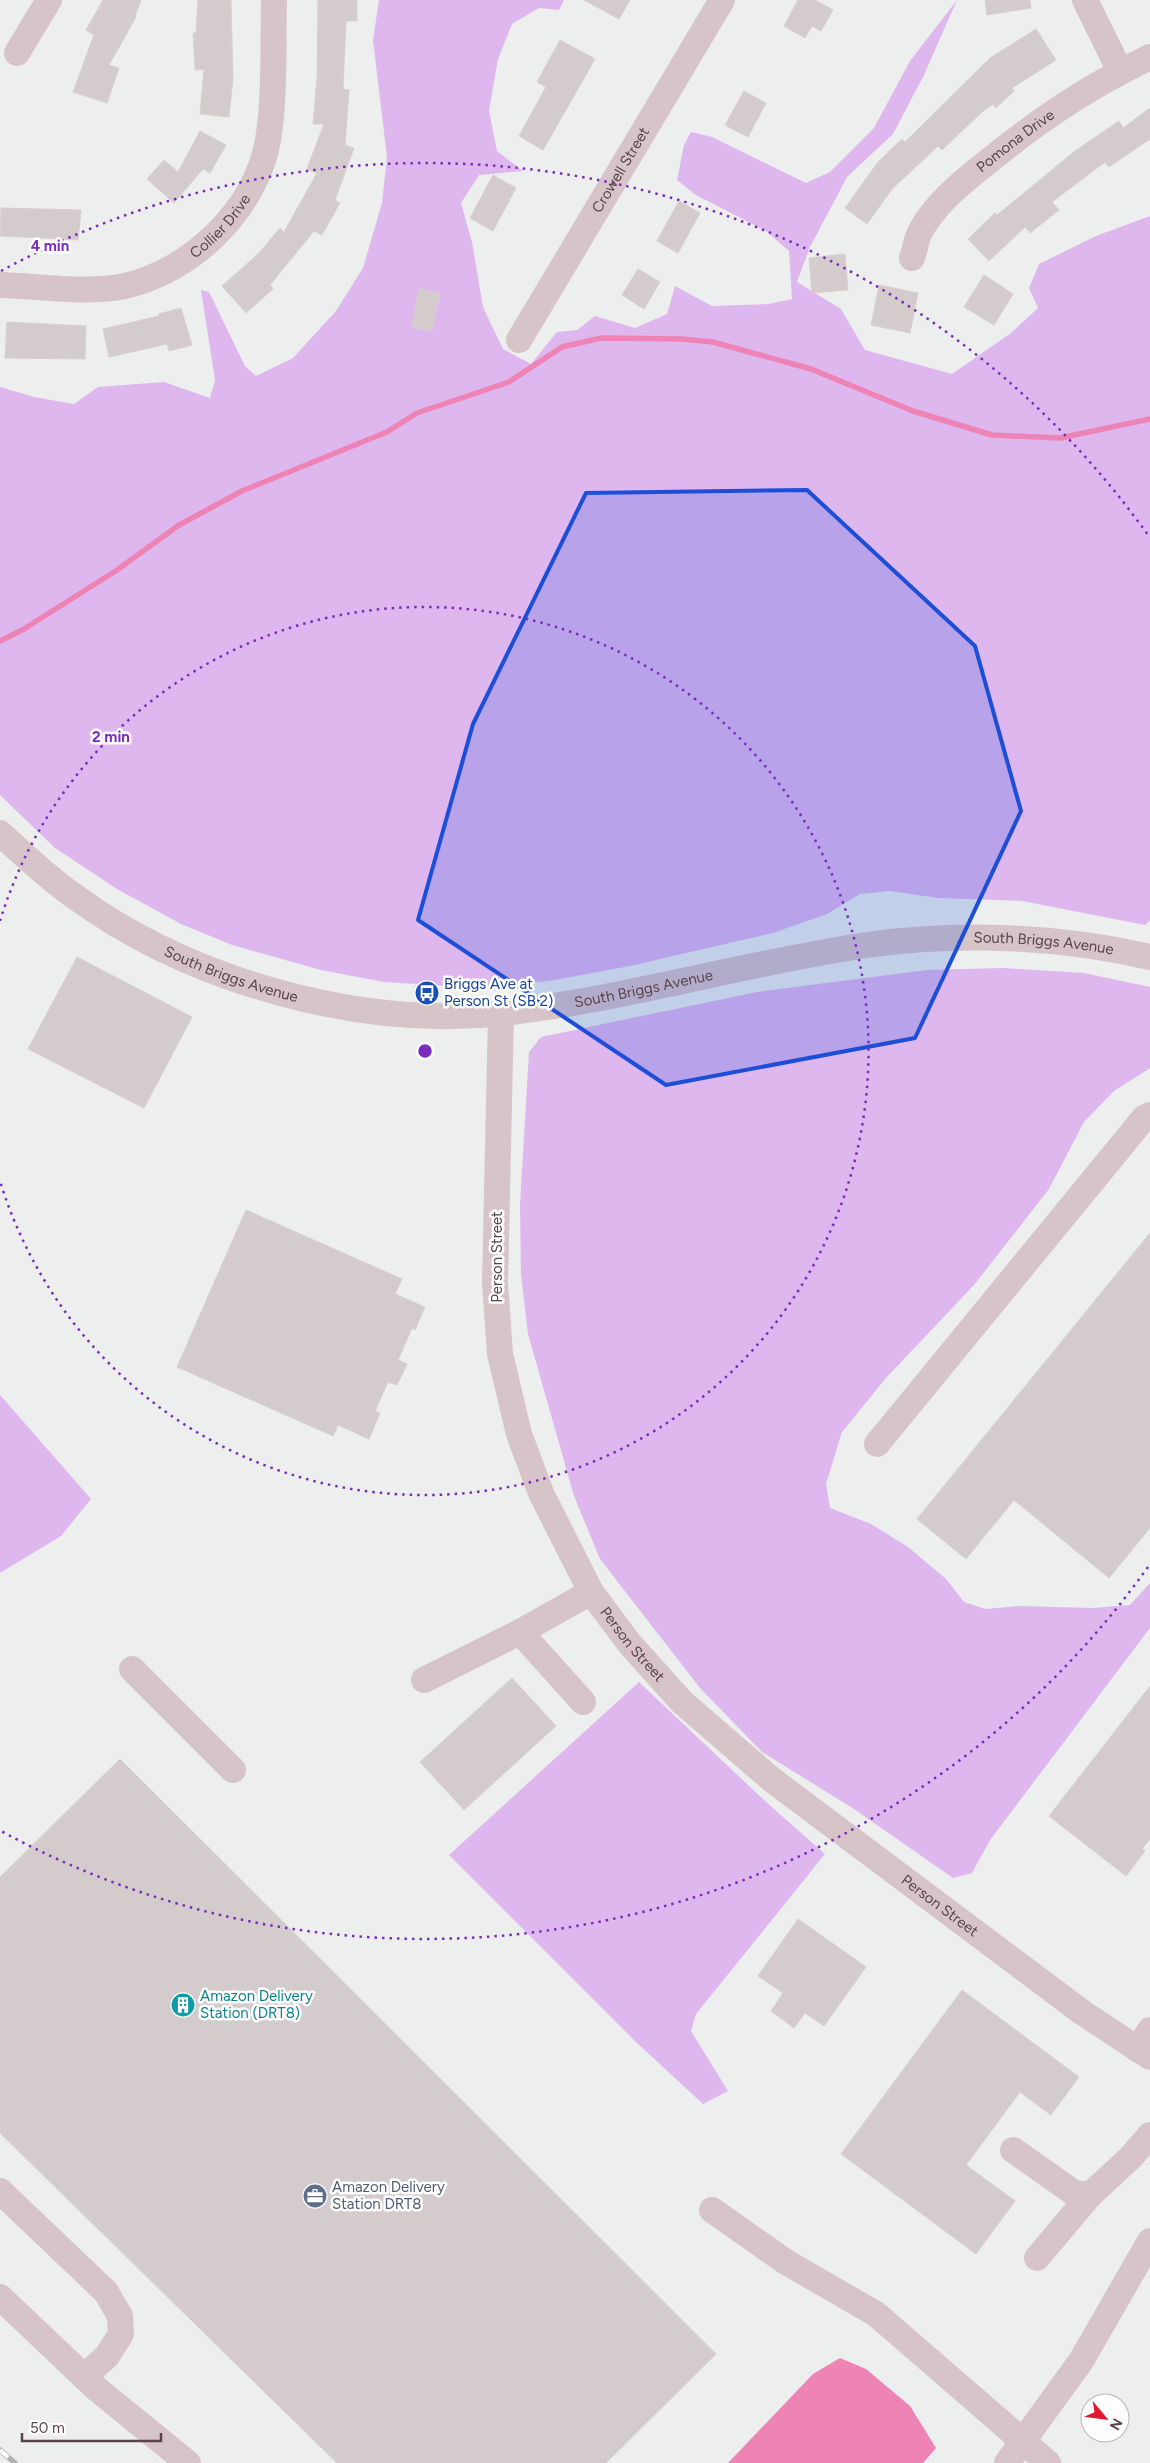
<svg xmlns="http://www.w3.org/2000/svg" width="1150" height="2463" font-family="Figtree,sans-serif">
<rect width="100%" height="100%" fill="#ecefed"/>
<g fill="#dfb7ef">
<polygon points="379,0 564,0 559,10 539,8 512,24 498,59 489,111 497,151 523,171 479,175 461,203 472,242 483,307 503,349 531,364 557,332 577,330 595,316 635,328 667,314 675,286 712,306 768,304 792,299 789,251 766,231 696,195 677,180 684,145 691,132 712,137 806,183 830,172 874,128 910,61 957,0 924,75 893,134 847,177 810,247 797,282 841,309 865,350 952,374 1011,333 1038,308 1029,288 1039,264 1096,236 1150,216 1150,920 1145,925 1022,901 938,898 890,891 860,894 827,914 773,933 630,966 549,981 466,987 384,982 321,970 232,945 181,924 117,889 55,848 0,795 0,387 34,397 74,404 98,387 164,382 210,398 215,380 201,290 209,292 245,366 256,376 293,358 336,311 363,268 382,203 387,157 373,40"/>
<polygon points="1003,968 1084,973 1150,987 1150,1068 1114,1091 1084,1122 1049,1189 974,1285 886,1378 842,1432 826,1484 830,1508 871,1524 908,1547 946,1579 964,1602 986,1609 1019,1606 1092,1608 1130,1605 1150,1583 1150,1628 990,1840 972,1873 953,1878 854,1809 762,1752 700,1688 600,1559 574,1496 528,1334 521,1275 520,1205 529,1052 541,1037 757,992 927,970"/>
<polygon points="0,1395 91,1499 61,1536 0,1573"/>
<polygon points="639,1682 765,1801 825,1854 696,2014 691,2031 728,2091 703,2104 637,2043 449,1855"/>
</g>
<polygon fill="#ee83b6" points="840,2358 866,2369 910,2406 936,2448 923,2463 728,2463 813,2374"/>
<g fill="none" stroke-linecap="round" stroke-linejoin="round">
<polyline stroke="#ee83b6" stroke-width="5.5" points="0,641 24,629 117,570 179,525 242,491 387,432 417,413 509,382 562,347 601,338 682,339 713,342 811,369 913,411 992,435 1060,438 1150,419"/>
</g>
<g fill="#d4cbcc" stroke="#d8d0d0">
<polygon points="103,0 141,0 135,16 136,17 109,65 119,68 107,103 73,92 94,35 86,30"/>
<polygon points="198,0 231,0 233,78 229,117 200,114 204,69 195,70 193,33 196,33"/>
<polygon points="318,0 357,0 357,21 346,21 343,89 349,90 345,145 354,148 335,200 340,203 322,235 314,231 270,285 273,289 246,313 222,286 259,253 280,228 284,232 317,173 307,169 324,124 313,124 317,78"/>
<polygon points="584,0 630,0 619,19"/>
<polygon points="798,0 815,0 833,10 821,31 812,26 805,38 784,26"/>
<polygon points="985,0 1030,0 1031,8 987,15"/>
<polygon points="1036,29 1056,60 1012,88 1014,91 996,108 993,104 982,112 942,150 938,146 892,189 867,224 845,208 878,162 902,139 905,142 990,58"/>
<polygon points="560,40 595,59 543,150 519,136 546,87 537,82"/>
<polygon points="744,91 766,103 748,137 725,125"/>
<polygon points="1150,108 1150,139 1109,167 1105,162 1052,202 1059,210 1030,233 1025,227 989,261 968,239 995,213 997,215 1075,151 1119,121 1123,128"/>
<polygon points="200,131 226,145 210,173 203,169 174,203 147,179 164,160 178,172"/>
<polygon points="493,175 516,188 493,231 470,218"/>
<polygon points="679,201 700,213 678,253 657,241"/>
<polygon points="1,208 81,210 78,240 0,236"/>
<polygon points="845,254 848,290 812,293 809,258"/>
<polygon points="638,269 660,282 644,309 622,295"/>
<polygon points="984,275 1013,294 994,325 964,307"/>
<polygon points="879,285 918,293 910,333 871,325"/>
<polygon points="419,289 440,293 432,331 412,327"/>
<polygon points="181,308 192,345 169,351 167,344 109,357 103,329 159,316 159,314"/>
<polygon points="7,322 86,326 85,359 5,358"/>
<polygon points="77,957 192,1017 144,1108 28,1049"/>
<polygon points="246,1210 402,1279 395,1294 425,1307 415,1330 412,1328 398,1360 407,1364 397,1385 388,1382 375,1411 380,1413 369,1439 338,1425 333,1436 177,1367"/>
<polygon points="1150,1233 1150,1528 1109,1578 1014,1500 966,1559 917,1519"/>
<polygon points="512,1678 556,1726 464,1810 420,1762"/>
<polygon points="1150,1686 1150,1839 1142,1849 1145,1851 1126,1876 1049,1816"/>
<polygon points="120,1759 716,2354 606,2463 337,2463 0,2133 0,1877"/>
<polygon points="798,1919 866,1967 824,2026 805,2013 794,2028 771,2011 783,1993 758,1976"/>
<polygon points="962,1990 1079,2077 1051,2115 1020,2092 966,2165 1015,2201 976,2254 841,2154"/>
</g>
<g fill="none" stroke-linecap="round" stroke-linejoin="round">
<g stroke="#d7c4c9" stroke-width="26">
<polyline points="1085,0 1120,71"/>
<polyline points="17,53 49,0"/>
<path id="s1" d="M 912,258 C 915,250 916,240 920,232 C 934,205 961,183 985,164 C 1039,120 1086,88 1150,57"/>
<path id="s2" d="M 0,285 C 39,286 87,294 125,286 C 192,271 256,209 268,140 C 275,99 273,43 274,0"/>
<path id="s3" d="M 519,340 L 722,0"/>
<path id="s4" d="M 0,833 C 24,855 47,877 74,896 C 190,981 360,1029 503,1013 C 626,999 745,963 867,945 C 960,932 1058,936 1150,957"/>
<path id="s5" d="M 501,1013 L 495,1283 L 500,1354 L 519,1434 L 541,1493 L 591,1592 L 629,1643 L 682,1702 L 771,1779 L 1083,2013 L 1150,2057"/>
<polyline points="877,1444 1144,1118 1150,1115"/>
<polyline points="520,1632 583,1702"/>
<polyline points="132,1669 233,1770"/>
<polyline points="424,1680 520,1632 591,1592"/>
<polyline points="1137,2049 1150,2030"/>
<polyline points="1013,2150 1074,2193 1090,2195 1131,2157 1150,2135"/>
<polyline points="0,2191 106,2292 120,2316 121,2334 107,2356 84,2377"/>
<polyline points="712,2210 786,2262 876,2314 1048,2463"/>
<polyline points="1037,2258 1090,2195"/>
<polyline points="0,2297 98,2390 188,2463"/>
<polyline points="1007,2463 1081,2361 1150,2241"/>
</g>
<defs>
<polyline id="rail" points="0,2450 15,2463"/>
</defs>
<use href="#rail" stroke="#b7aeae" stroke-width="5.5"/>
<use href="#rail" stroke="#fff" stroke-width="4" stroke-dasharray="11" stroke-linecap="butt"/>
</g>
<path fill="#1d4ed8" fill-opacity="0.2" stroke="#1d4ed8" stroke-width="4" stroke-linejoin="round" d="M 807,490 L 975,646 L 1021,811 L 915,1038 L 666,1085 L 418,920 L 473,724 L 586,493 Z"/>
<g fill="none" stroke="#7b2cbf" stroke-width="2.5" stroke-dasharray="2.5 5">
<path d="M0 921A444 444 0 1 1 0 1181"/>
<path d="M1148 1567A888 888 0 0 1 1 1831M1 271A888 888 0 0 1 1148 535"/>
</g>
<defs>
<symbol id="bus-disc" viewBox="-11 -11 22 22"><circle r="9.5" fill="#1a4fb4" stroke="#fff"/><path d="M-5-6H5V4H4V6H2V4H-2V6H-4V4H-5ZM-3.5-4V0h7V-4ZM-3.5 1.2v1.5H-2V1.2ZM2 1.2v1.5H3.5V1.2Z" fill="#fff"/></symbol>
<symbol id="building-disc" viewBox="-11 -11 22 22"><circle r="9.5" fill="#0f9aa8" stroke="#fff"/><path d="M-4-6H4V6H1V3H-1V6H-4ZM-2.5-4.3h1.7v1.8h-1.7ZM.8-4.3h1.7v1.8H.8ZM-2.5-1h1.7V.8h-1.7ZM.8-1h1.7V.8H.8Z" fill="#fff"/></symbol>
<symbol id="office-disc" viewBox="-11 -11 22 22"><circle r="9.5" fill="#5c6f8a" stroke="#fff"/><path d="M-6-3h4V-5.5h4V-3h4V5H-6ZM-1-4.5V-3h2v-1.5ZM-6 0V1H6V0Z" fill="#fff"/></symbol>
</defs>
<g fill-rule="evenodd">
<use href="#bus-disc" x="413" y="979" width="28" height="28"/>
<use href="#building-disc" x="169" y="1991" width="28" height="28"/>
<use href="#office-disc" x="301" y="2182" width="28" height="28"/>
</g>
<g text-anchor="middle" stroke-width="5" stroke-linejoin="round" paint-order="stroke">
<g font-size="15" fill="#5a4449" stroke="#fff">
<text dy="5" stroke="none"><textPath href="#s1" startOffset="160">Pomona Drive</textPath></text>
<text dy="5" stroke="none"><textPath href="#s3" startOffset="198">Crowell Street</textPath></text>
<text dy="5" stroke="none"><textPath href="#s2" startOffset="240">Collier Drive</textPath></text>
<text dy="5" stroke="none"><textPath href="#s4" startOffset="1099">South Briggs Avenue</textPath></text>
<text dy="5" stroke="none"><textPath href="#s4" startOffset="274">South Briggs Avenue</textPath></text>
<text dy="5" stroke="none"><textPath href="#s4" startOffset="694">South Briggs Avenue</textPath></text>
<text transform="translate(497 1257) rotate(-90)" y="5">Person Street</text>
<text dy="5" stroke="none"><textPath href="#s5" startOffset="664">Person Street</textPath></text>
<text dy="5" stroke="none"><textPath href="#s5" startOffset="1069">Person Street</textPath></text>
</g>
<g font-size="15" fill="#164399" stroke="#fff" text-anchor="start">
<text x="444" y="989">Briggs Ave at<tspan x="444" dy="17">Person St (SB 2)</tspan></text>
</g>
<g font-size="15" fill="#0d838f" stroke="#fff" text-anchor="start">
<text x="200" y="2001">Amazon Delivery<tspan x="200" dy="17">Station (DRT8)</tspan></text>
</g>
<g font-size="15" fill="#4e5e75" stroke="#fff" text-anchor="start">
<text x="332" y="2192">Amazon Delivery<tspan x="332" dy="17">Station DRT8</tspan></text>
</g>
</g>
<circle cx="425" cy="1051" r="8" fill="#7b2cbf" stroke="#fff" stroke-width="2.5"/>
<g font-size="15" text-anchor="middle" font-weight="bold" fill="#7b2cbf" stroke="#fff" stroke-width="5" stroke-linejoin="round" paint-order="stroke">
<text x="50" y="251">4 min</text>
<text x="111" y="742">2 min</text>
</g>
<g transform="translate(1105 2418) rotate(119)"><circle r="24" fill="#ffffff" stroke="#bdb4b6"/>
<path d="M0-4L9 19L0 12L-9 19Z" fill="#e2132c"/>
<text y="-8" font-size="14" font-weight="bold" text-anchor="middle" fill="#5a4449">N</text>
</g>
<path d="M22 2433v8h139v-8" fill="none" stroke="#5a4449" stroke-width="2.5"/>
<text x="30" y="2433" font-size="15" fill="#5a4449" stroke="#ffffff" stroke-width="4" paint-order="stroke">50 m</text>
</svg>
